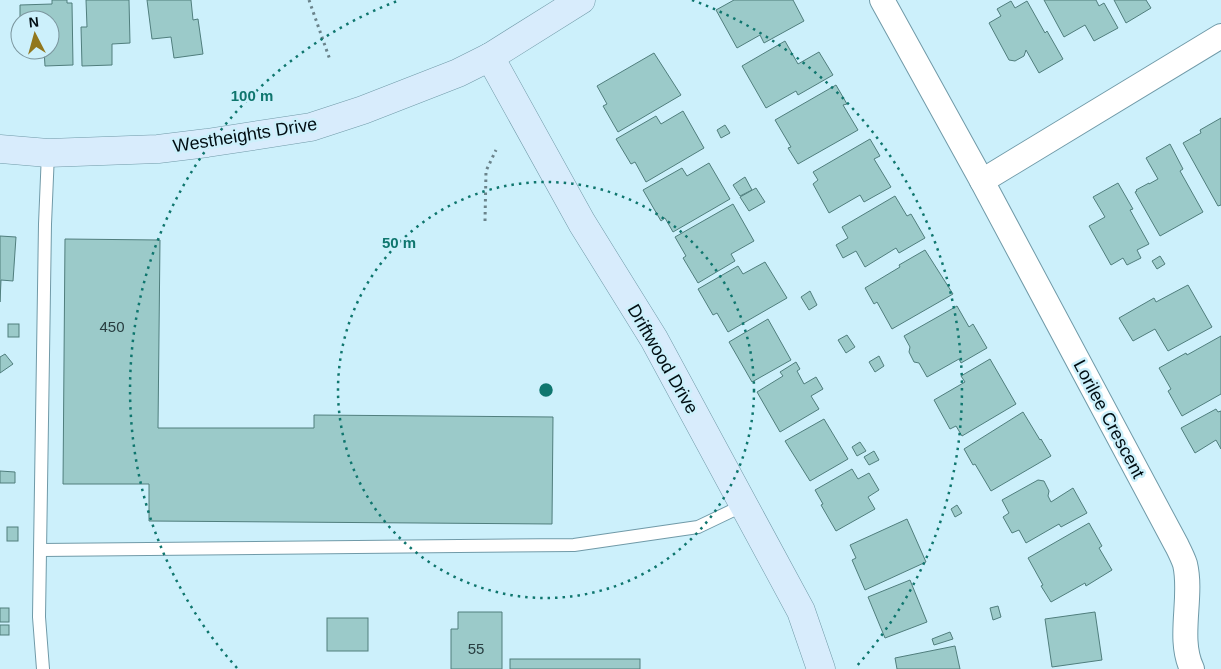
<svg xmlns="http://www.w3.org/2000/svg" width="1221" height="669" font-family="Helvetica,sans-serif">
<rect width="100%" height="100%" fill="#ccf0fb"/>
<g fill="#9bcac9" stroke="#507e7d">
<polygon points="52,0 67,0 67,3 72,3 73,65 45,66 44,50 50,50 50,20 20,21 20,5 52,4"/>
<polygon points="86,0 129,0 130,43 112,44 112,65 82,66 81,27 87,27"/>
<polygon points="147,0 191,0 193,20 198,19 203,54 174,58 171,37 152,39"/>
<polygon points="734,0 793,0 804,21 764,43 760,35 737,48 716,10"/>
<polygon points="1044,0 1096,0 1099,6 1104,3 1118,28 1094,41 1085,25 1064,37"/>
<polygon points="1114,0 1146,0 1151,8 1126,23"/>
<polygon points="1011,1 1015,8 1027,1 1045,33 1047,31 1063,59 1039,73 1026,50 1024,56 1015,61 1009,60 989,23 1001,16 997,9"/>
<polygon points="785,41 798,64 819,52 833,75 798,95 796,91 766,108 742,66"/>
<polygon points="654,53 681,95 618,132 603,106 607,104 597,86"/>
<polygon points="836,85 847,104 843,105 858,130 798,164 788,148 791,147 775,120"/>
<polygon points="683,111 704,148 646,182 635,162 631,164 616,139 656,116 661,124"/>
<polygon points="1221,118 1221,205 1218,206 1183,143 1201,133 1200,130"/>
<polygon points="725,125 730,133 721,138 717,130"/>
<polygon points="870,139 880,156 874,159 891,187 864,202 860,195 829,213 813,184 818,180 813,172"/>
<polygon points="1170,144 1183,169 1180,171 1203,212 1160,236 1135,192 1137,191 1136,190 1149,183 1149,184 1158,179 1146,158"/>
<polygon points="709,163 730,199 673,232 665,218 661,221 643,190 682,168 687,176"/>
<polygon points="745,177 752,190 740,196 733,185"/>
<polygon points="1118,183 1133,209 1130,210 1149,244 1137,250 1141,258 1127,265 1123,258 1111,265 1089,226 1105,217 1093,197"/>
<polygon points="756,188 765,202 749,211 740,197"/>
<polygon points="895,196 907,216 911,214 925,238 899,253 896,248 865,267 856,251 843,258 836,245 848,238 842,227"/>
<polygon points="733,204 754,241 731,254 735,261 698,283 683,258 686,256 675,237"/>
<polygon points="0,236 16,237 13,281 1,280 0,302"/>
<polygon points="65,239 160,240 158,428 314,428 314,415 553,417 552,524 149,521 149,484 63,484"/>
<polygon points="925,250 953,294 892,329 877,302 874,304 865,288 900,267 899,265"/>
<polygon points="1160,256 1165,264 1157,269 1152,261"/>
<polygon points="765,262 787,298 728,332 717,313 713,315 698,289 738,266 743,274"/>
<polygon points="1188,285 1212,327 1168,351 1155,329 1133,341 1119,318 1154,298 1156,302"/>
<polygon points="810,291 817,305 809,310 801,297"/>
<polygon points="957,306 969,327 973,324 987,348 961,363 959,359 927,377 919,363 914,362 909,352 910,347 904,336"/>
<polygon points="768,319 791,360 752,382 729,342"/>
<rect x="8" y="324" width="11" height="13"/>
<polygon points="847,335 855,347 846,353 838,340"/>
<polygon points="1221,336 1221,394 1182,416 1168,391 1171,389 1159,368 1186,353 1187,355"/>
<polygon points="5,354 13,364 0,373 0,357"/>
<polygon points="879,356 884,366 875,372 869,362"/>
<polygon points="990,359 1016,404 962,436 956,426 950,429 934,400 965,382 961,376"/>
<polygon points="796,362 800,369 797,371 804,384 816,377 823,389 811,396 819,409 780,432 757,392 783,376 780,372"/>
<polygon points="1216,409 1218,412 1221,411 1221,449 1216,440 1195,453 1181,428"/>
<polygon points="1023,412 1040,440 1041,439 1051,456 991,491 975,464 973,465 964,449"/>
<polygon points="824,419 848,459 810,481 785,441"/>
<polygon points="860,442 866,451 857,456 852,447"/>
<polygon points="874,451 879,460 869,465 864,457"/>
<polygon points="852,469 858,479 869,473 879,490 868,497 875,509 836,531 821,505 823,504 815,490"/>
<polygon points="0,471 15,472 15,483 0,483"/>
<polygon points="1038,480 1044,481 1049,491 1048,496 1051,502 1073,488 1087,513 1061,527 1059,524 1026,543 1019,530 1012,533 1003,517 1009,513 1002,500"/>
<polygon points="957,505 962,513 955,517 951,509"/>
<polygon points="907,519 926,562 865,590 852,560 856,558 850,545"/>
<polygon points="1089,523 1102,546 1099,548 1112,570 1086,586 1085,583 1051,602 1041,586 1043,585 1028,558"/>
<rect x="7" y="527" width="11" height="14"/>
<polygon points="910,580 927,622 885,638 868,597"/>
<polygon points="998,606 1001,617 993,620 990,608"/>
<rect x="0" y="608" width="9" height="14"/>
<polygon points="458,612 502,612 502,669 451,669 451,629 458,629"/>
<polygon points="1095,612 1102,660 1052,667 1045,619"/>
<rect x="327" y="618" width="41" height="33"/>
<rect x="0" y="625" width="9" height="10"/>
<polygon points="950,632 953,639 934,645 932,639"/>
<polygon points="955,646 960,669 897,669 895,658"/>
<rect x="510" y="659" width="130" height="10"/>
</g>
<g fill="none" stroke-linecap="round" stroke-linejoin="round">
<defs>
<g id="lane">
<polyline points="41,550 574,545 698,527 744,505"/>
<polyline points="43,669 39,617 45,224 48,153"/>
</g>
<g id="street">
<path d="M 882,0 L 982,181 L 1177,546 C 1180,552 1183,558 1185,564 C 1193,597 1177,638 1192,669"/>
<polyline points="982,181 1221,36"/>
</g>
<g id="secondary">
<polyline points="490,57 582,223 654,339 801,611 821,669"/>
<polyline points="0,149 48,153 158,149 207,143 311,127 363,110 458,73 490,57 581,0"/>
</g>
</defs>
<use href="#lane" stroke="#709aa8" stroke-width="14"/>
<use href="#street" stroke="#709aa8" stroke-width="26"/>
<use href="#secondary" stroke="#709aa8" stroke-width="29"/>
<g stroke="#6a838b" stroke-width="3" stroke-dasharray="2.5 4" stroke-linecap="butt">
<polyline points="309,0 330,60"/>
<polyline points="485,221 486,171 496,150"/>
</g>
<use href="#lane" stroke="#fff" stroke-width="12"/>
<use href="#street" stroke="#fff" stroke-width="24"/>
<use href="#secondary" stroke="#d8ecfc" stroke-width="28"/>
</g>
<g fill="none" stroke="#0f766e" stroke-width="2.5" stroke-dasharray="2.5 5">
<circle cx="546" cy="390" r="208"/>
<path d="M237 668A416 416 0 0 1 400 0M692 0A416 416 0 0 1 855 668"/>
</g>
<g text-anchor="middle" stroke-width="5" stroke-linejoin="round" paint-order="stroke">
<g font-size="15" fill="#283d40">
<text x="112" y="332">450</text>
<text x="476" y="654">55</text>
</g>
<g font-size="18" fill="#010e13" stroke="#ccf0fb">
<text transform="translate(245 135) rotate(-9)" y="6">Westheights Drive</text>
<text transform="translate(663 359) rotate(60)" y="6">Driftwood Drive</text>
<text transform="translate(1109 419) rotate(62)" y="6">Lorilee Crescent</text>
</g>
</g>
<circle cx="546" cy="390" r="8" fill="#0f766e" stroke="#ccf0fb" stroke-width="2.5"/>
<g font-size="15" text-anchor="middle" font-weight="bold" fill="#0f766e" stroke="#ccf0fb" stroke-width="5" stroke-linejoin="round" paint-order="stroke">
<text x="252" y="101">100 m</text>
<text x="399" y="248">50 m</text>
</g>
<g transform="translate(35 35) rotate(354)"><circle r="24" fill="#ccf0fb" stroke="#7b969e"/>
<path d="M0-4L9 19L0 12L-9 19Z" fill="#91771d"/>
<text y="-8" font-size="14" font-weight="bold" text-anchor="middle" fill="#010e13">N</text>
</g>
</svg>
